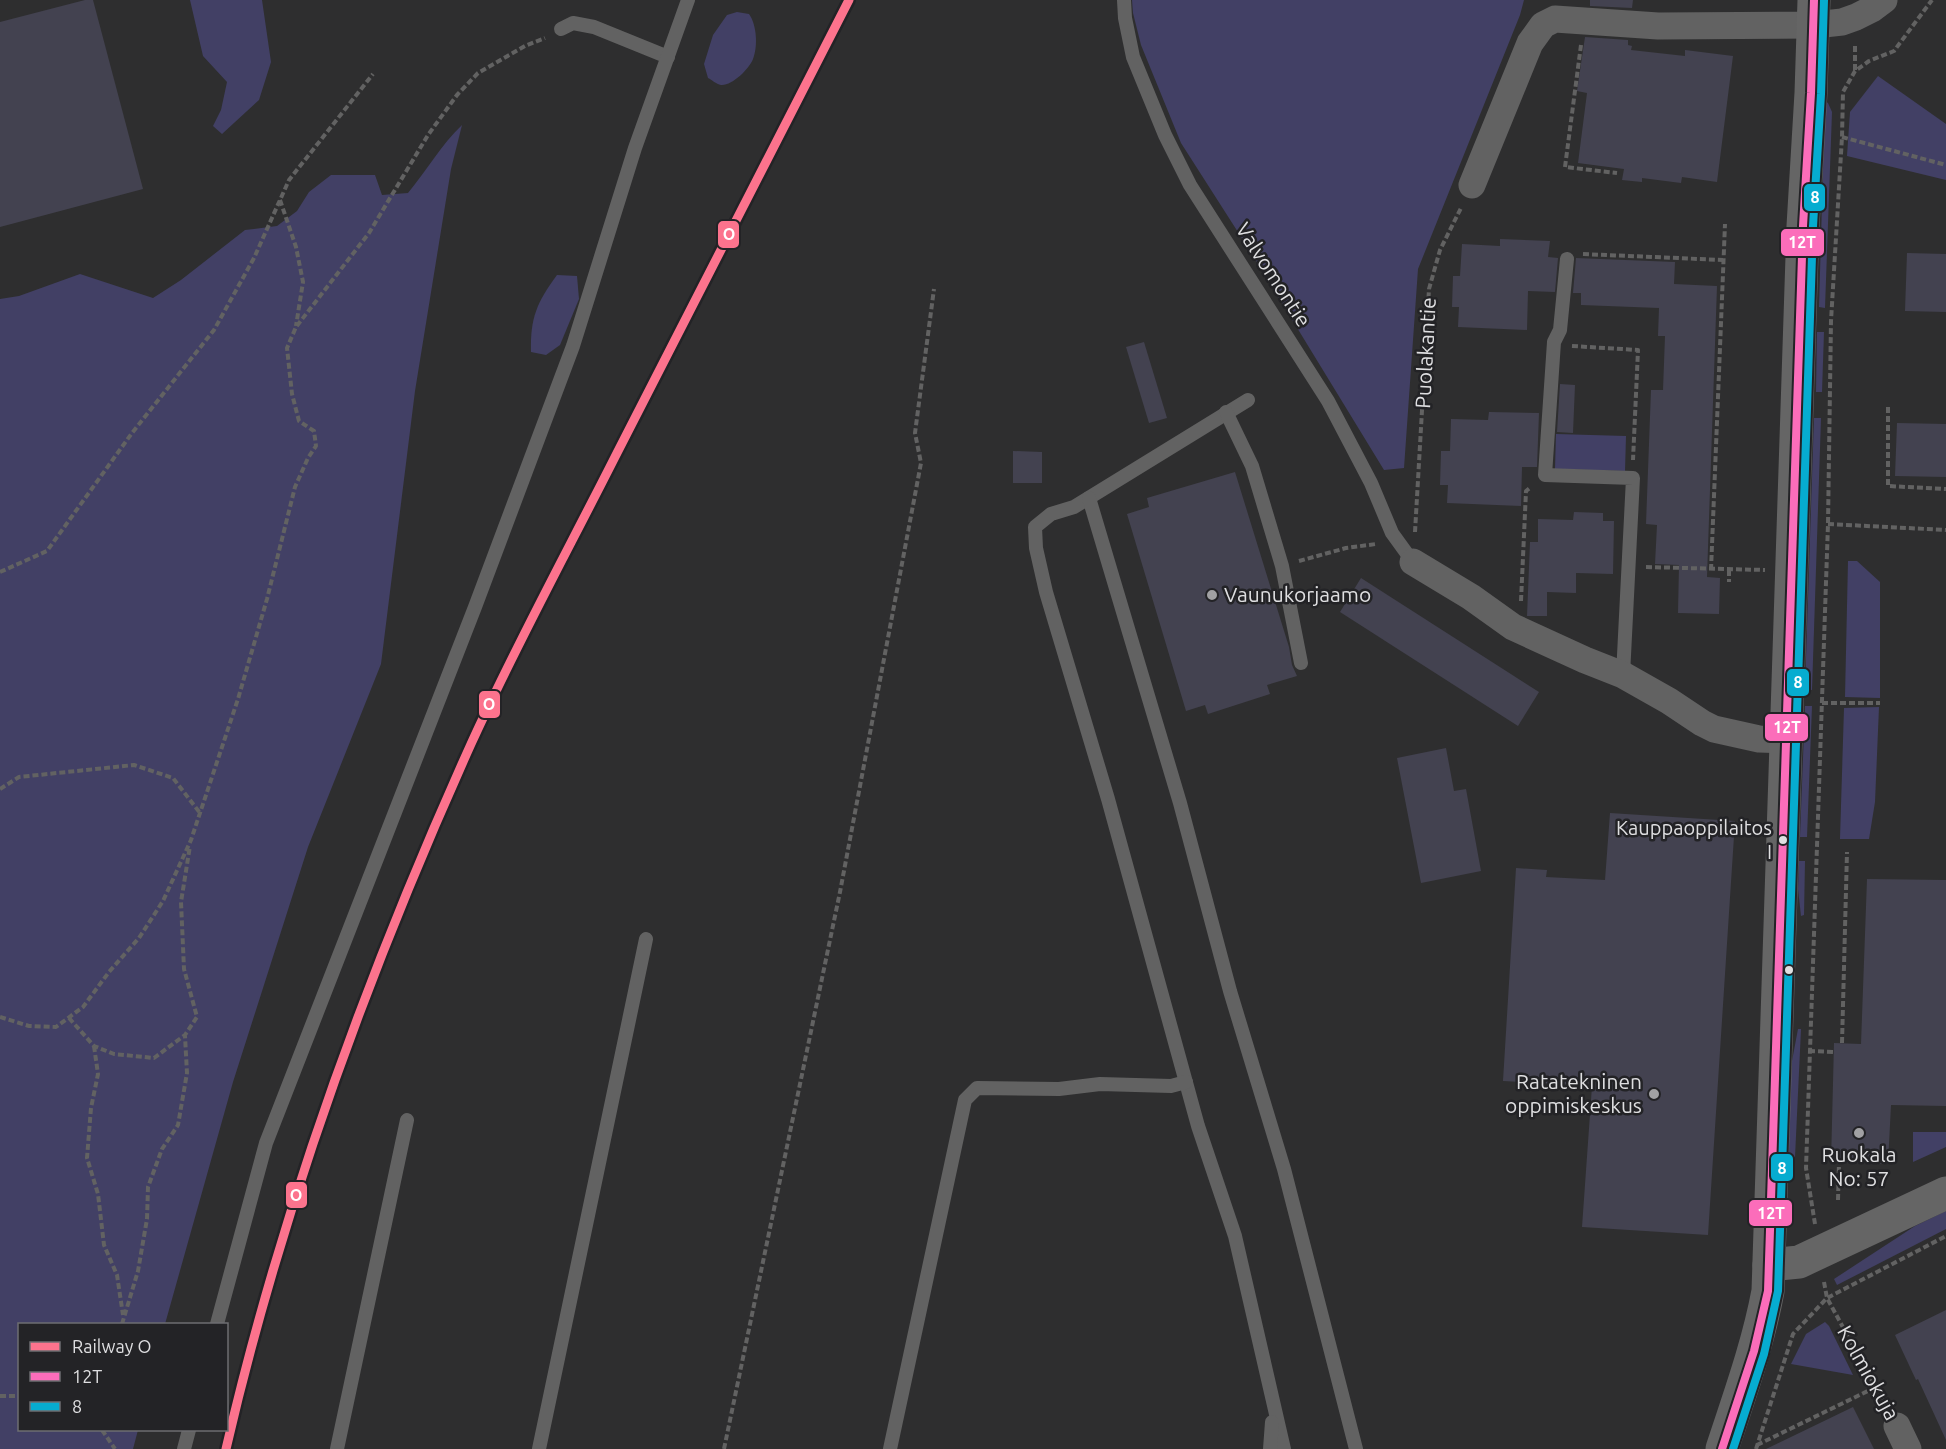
<svg xmlns="http://www.w3.org/2000/svg" width="1946" height="1449" font-family="Ubuntu,sans-serif">
<rect width="100%" height="100%" fill="#2e2e2f"/>
<g fill="#424065">
<polygon points="190,0 262,0 271,62 259,100 222,134 213,126 221,110 227,82 203,56"/>
<polygon points="1132,0 1524,0 1520,15 1418,269 1404,468 1384,470 1252,254 1181,143 1141,45 1133,13"/>
<path d="M 737,12 L 749,14 C 757,25 758,47 753,59 C 749,69 732,86 721,85 C 716,84 712,80 708,78 L 704,64 L 713,35 L 727,15 Z"/>
<polygon points="1878,76 1946,124 1946,180 1847,156 1850,112"/>
<polygon points="1825,101 1828,103 1832,112 1825,308 1819,307"/>
<path d="M 462,125 L 451,169 L 415,391 L 381,664 L 308,847 L 233,1082 L 165,1324 L 20,1324 L 20,1430 L 138,1430 L 133,1449 L 0,1449 L 0,299 L 19,296 L 80,274 L 153,298 L 181,280 L 245,230 L 277,226 L 297,211 L 309,192 L 331,175 L 375,175 L 382,195 L 408,193 C 427,170 441,145 462,125 Z"/>
<path d="M 557,275 L 577,276 L 579,299 L 560,345 L 546,355 L 531,352 C 530,318 537,302 557,275 Z"/>
<polygon points="1817,332 1824,332 1822,392 1816,392"/>
<polygon points="1814,418 1821,418 1812,690 1805,689"/>
<polygon points="1556,434 1626,436 1625,471 1555,469"/>
<polygon points="1848,561 1857,561 1880,582 1880,698 1845,697"/>
<polygon points="1805,706 1812,706 1807,837 1800,837"/>
<polygon points="1879,707 1875,802 1869,839 1840,839 1844,708"/>
<polygon points="1799,861 1805,861 1804,915 1801,916 1798,889"/>
<polygon points="1798,1029 1801,1029 1795,1157 1787,1158 1792,1061"/>
<polygon points="1913,1132 1946,1132 1946,1147 1913,1162"/>
<polygon points="1946,1211 1946,1229 1837,1285 1834,1279 1915,1226"/>
<polygon points="1825,1322 1829,1326 1853,1375 1791,1364 1806,1334"/>
</g>
<g fill="#434250">
<polygon points="85,0 93,0 143,189 0,227 0,22"/>
<polygon points="1590,0 1633,0 1632,8 1590,6"/>
<polygon points="1585,37 1628,40 1628,45 1632,46 1631,50 1685,56 1685,50 1733,56 1717,182 1682,177 1681,183 1642,178 1642,182 1622,180 1624,169 1578,163 1587,93 1577,91"/>
<polygon points="1500,239 1550,241 1548,257 1558,258 1555,292 1528,291 1527,330 1458,327 1459,307 1452,307 1453,276 1460,276 1462,244 1500,246"/>
<polygon points="1907,253 1946,254 1946,312 1905,311"/>
<polygon points="1576,258 1675,262 1674,284 1717,286 1707,577 1720,578 1719,614 1678,613 1679,565 1655,564 1657,525 1646,524 1651,390 1663,390 1665,336 1658,336 1659,308 1581,305 1581,293 1573,293"/>
<polygon points="1144,342 1167,418 1149,423 1126,347"/>
<polygon points="1560,384 1575,385 1573,433 1557,432"/>
<polygon points="1489,412 1539,413 1537,467 1522,467 1521,506 1447,503 1448,485 1440,485 1441,451 1450,451 1451,419 1488,420"/>
<polygon points="1897,423 1946,424 1946,477 1895,476"/>
<polygon points="1013,451 1042,452 1042,483 1013,483"/>
<polygon points="1235,472 1289,647 1292,665 1297,676 1267,685 1270,694 1208,714 1205,705 1186,711 1127,514 1149,507 1147,498"/>
<polygon points="1574,512 1603,513 1603,521 1614,521 1613,574 1576,573 1576,593 1547,592 1547,616 1527,616 1530,542 1538,542 1538,519 1573,520"/>
<polygon points="1361,578 1539,692 1518,726 1340,612"/>
<polygon points="1446,748 1454,791 1466,789 1481,871 1421,883 1397,758"/>
<polygon points="1610,813 1735,821 1708,1235 1582,1227 1592,1086 1503,1081 1516,868 1547,870 1546,877 1605,880"/>
<polygon points="1867,879 1946,880 1946,1106 1891,1105 1888,1164 1831,1162 1834,1043 1861,1044"/>
<polygon points="1946,1310 1946,1440 1918,1379 1916,1380 1895,1335"/>
<polygon points="1853,1407 1874,1449 1766,1449"/>
</g>
<g fill="none" stroke-linecap="round" stroke-linejoin="round">
<g stroke="#626262" stroke-width="4" stroke-dasharray="6 3" stroke-linecap="butt">
<polyline points="1581,45 1565,167 1617,173"/>
<polyline points="1855,70 1855,44"/>
<polyline points="1842,137 1946,165"/>
<polyline points="280,200 296,247 303,282 296,326"/>
<polyline points="1583,254 1723,260"/>
<polyline points="1572,346 1638,350 1633,460"/>
<polyline points="1888,407 1888,486 1946,489"/>
<polyline points="1828,524 1946,530"/>
<polyline points="1415,532 1429,289 1440,250 1461,208"/>
<polyline points="1299,561 1346,548 1376,544"/>
<polyline points="1646,567 1765,570"/>
<polyline points="1711,570 1725,224"/>
<polyline points="1729,570 1729,582"/>
<polyline points="0,572 47,551 132,433 214,330 254,258 289,180 373,74"/>
<polyline points="1521,601 1526,491 1531,487"/>
<polyline points="1822,703 1880,703"/>
<polyline points="0,789 19,777 134,765 173,778 200,813"/>
<polyline points="0,1017 29,1026 56,1027 83,1007 109,972 139,938 163,901 191,840 238,699 267,599 295,487 308,458 316,446 314,431 299,421 292,394 287,348 296,327 369,233 428,135 457,95 478,73 525,46 545,38"/>
<polyline points="69,1018 94,1046 114,1054 154,1058 185,1035 197,1017 184,969 181,902 190,846"/>
<polyline points="1842,1043 1847,852"/>
<polyline points="94,1046 98,1074 91,1108 87,1158 98,1194 104,1245 117,1275 123,1315"/>
<polyline points="1809,1051 1834,1052"/>
<polyline points="1838,1200 1839,1163"/>
<polyline points="1815,1224 1806,1168 1828,524 1831,321 1842,137 1843,92 1855,71 1869,61 1894,51 1932,0"/>
<polyline points="1824,1282 1827,1298 1886,1406"/>
<polyline points="122,1324 138,1271 147,1219 148,1187 162,1149 178,1125 187,1073 185,1036"/>
<polyline points="0,1396 20,1396"/>
<polyline points="102,1430 115,1449"/>
<polyline points="1757,1445 1876,1387"/>
<polyline points="724,1449 840,892 921,463 915,433 934,289"/>
<polyline points="1756,1449 1793,1334 1827,1298 1946,1236"/>
</g>
<g stroke="#626262" stroke-width="14">
<polyline points="1124,0 1125,18 1133,57 1165,135 1190,185 1328,401 1371,483 1392,533 1413,562"/>
<polyline points="561,29 573,23 594,27 668,57"/>
<polyline points="1567,259 1560,330 1554,342 1545,475 1633,478 1623,675"/>
<polyline points="1248,400 1074,507 1051,514 1035,527 1036,548 1046,592 1108,799 1198,1126 1235,1236 1284,1449"/>
<polyline points="1226,412 1252,466 1282,566 1301,663"/>
<polyline points="1089,498 1180,803 1230,991 1284,1169 1356,1449"/>
<polyline points="217,1324 266,1143 475,607 573,346 635,148 688,0"/>
<polyline points="184,1449 189,1430"/>
<polyline points="337,1449 407,1120"/>
<polyline points="539,1449 646,939"/>
<polyline points="890,1449 965,1100 977,1088 1059,1089 1100,1084 1171,1086 1186,1082"/>
<polyline points="1270,1449 1272,1422"/>
</g>
<g stroke="#626262" stroke-width="27">
<polyline points="1472,185 1530,43 1543,25 1555,19 1658,26 1815,25 1842,22 1856,17 1872,9 1884,0"/>
<polyline points="1413,562 1471,597 1513,627 1585,660 1623,675 1669,701 1702,723 1714,729 1759,739 1785,740"/>
<polyline points="1897,1426 1908,1449"/>
</g>
<g stroke="#656565" stroke-width="33">
<polyline points="1769,1265 1799,1262 1946,1193"/>
<path d="M 1722,1449 C 1739,1397 1758,1345 1768,1291 L 1803,226 L 1811,93 L 1814,0"/>
</g>
<defs>
<polyline id="bus-1" points="1722,1449 1754,1351 1768,1291 1803,226 1811,93 1814,0"/>
<polyline id="bus-2" points="1733,1449 1764,1354 1778,1291 1813,226 1821,94 1824,0"/>
</defs>
<use href="#bus-1" stroke="#232326" stroke-width="12"/>
<use href="#bus-2" stroke="#232326" stroke-width="12"/>
<use href="#bus-1" stroke="#fb6dba" stroke-width="8"/>
<use href="#bus-2" stroke="#06acd0" stroke-width="8"/>
<defs>
<path id="rail-1" d="M 226,1449 C 282,1207 369,970 471,744 C 516,645 568,550 617,453 C 694,302 772,151 849,0"/>
</defs>
<use href="#rail-1" stroke="#232326" stroke-width="14"/>
<use href="#rail-1" stroke="#fc738d" stroke-width="9"/>
</g>
<g fill="#a1a1a3" stroke="#232326" stroke-width="2">
<circle cx="1212" cy="595" r="6"/>
<circle cx="1654" cy="1094" r="6"/>
<circle cx="1859" cy="1133" r="6"/>
</g>
<g fill="#dfdfe1" stroke="#232326" stroke-width="2">
<circle cx="1783" cy="840" r="5"/>
<circle cx="1789" cy="970" r="5"/>
</g>
<g text-anchor="middle" stroke-width="5" stroke-linejoin="round" paint-order="stroke">
<g font-size="20" fill="#dfdfe1" stroke="#232326" text-anchor="end">
<text x="1772" y="835">Kauppaoppilaitos<tspan x="1772" dy="24">I</tspan></text>
</g>
<g font-size="21" fill="#dfdfe1" stroke="#232326">
<text transform="translate(1273 275) rotate(57)" y="7">Valvomontie</text>
<text transform="translate(1426 353) rotate(-87)" y="7">Puolakantie</text>
<text transform="translate(1868 1373) rotate(61)" y="7">Kolmiokuja</text>
</g>
<g font-size="21" fill="#dfdfe1" stroke="#232326" text-anchor="start">
<text x="1224" y="602">Vaunukorjaamo</text>
<text x="1642" y="1089" text-anchor="end">Ratatekninen<tspan x="1642" dy="24">oppimiskeskus</tspan></text>
<text x="1859" y="1162" text-anchor="middle">Ruokala<tspan x="1859" dy="24">No: 57</tspan></text>
</g>
</g>
<g stroke="#232326" stroke-width="2">
<rect x="1803" y="183" width="23" height="29" rx="6" fill="#06acd0"/>
<rect x="717" y="220" width="23" height="29" rx="6" fill="#fc738d"/>
<rect x="1780" y="228" width="45" height="29" rx="6" fill="#fb6dba"/>
<rect x="1786" y="668" width="24" height="29" rx="6" fill="#06acd0"/>
<rect x="478" y="690" width="23" height="29" rx="6" fill="#fc738d"/>
<rect x="1764" y="713" width="45" height="29" rx="6" fill="#fb6dba"/>
<rect x="1770" y="1153" width="24" height="29" rx="6" fill="#06acd0"/>
<rect x="285" y="1181" width="23" height="28" rx="6" fill="#fc738d"/>
<rect x="1748" y="1199" width="45" height="28" rx="6" fill="#fb6dba"/>
</g>
<g font-size="16" text-anchor="middle" font-weight="bold" fill="#fff">
<text x="1815" y="203">8</text>
<text x="729" y="240">O</text>
<text x="1802" y="248">12T</text>
<text x="1798" y="688">8</text>
<text x="489" y="710">O</text>
<text x="1787" y="733">12T</text>
<text x="1782" y="1174">8</text>
<text x="296" y="1201">O</text>
<text x="1771" y="1219">12T</text>
</g>
<rect x="18" y="1323" width="210" height="108" fill="#232326" stroke="#6e6e71" stroke-width="1.5"/>
<rect x="30" y="1342" width="30" height="9" fill="#fc738d" stroke="#6e6e71" stroke-width="1.5"/>
<text x="72" y="1353" font-size="18" fill="#dfdfe1">Railway O</text>
<rect x="30" y="1372" width="30" height="9" fill="#fb6dba" stroke="#6e6e71" stroke-width="1.5"/>
<text x="72" y="1383" font-size="18" fill="#dfdfe1">12T</text>
<rect x="30" y="1402" width="30" height="9" fill="#06acd0" stroke="#6e6e71" stroke-width="1.5"/>
<text x="72" y="1413" font-size="18" fill="#dfdfe1">8</text>
</svg>
